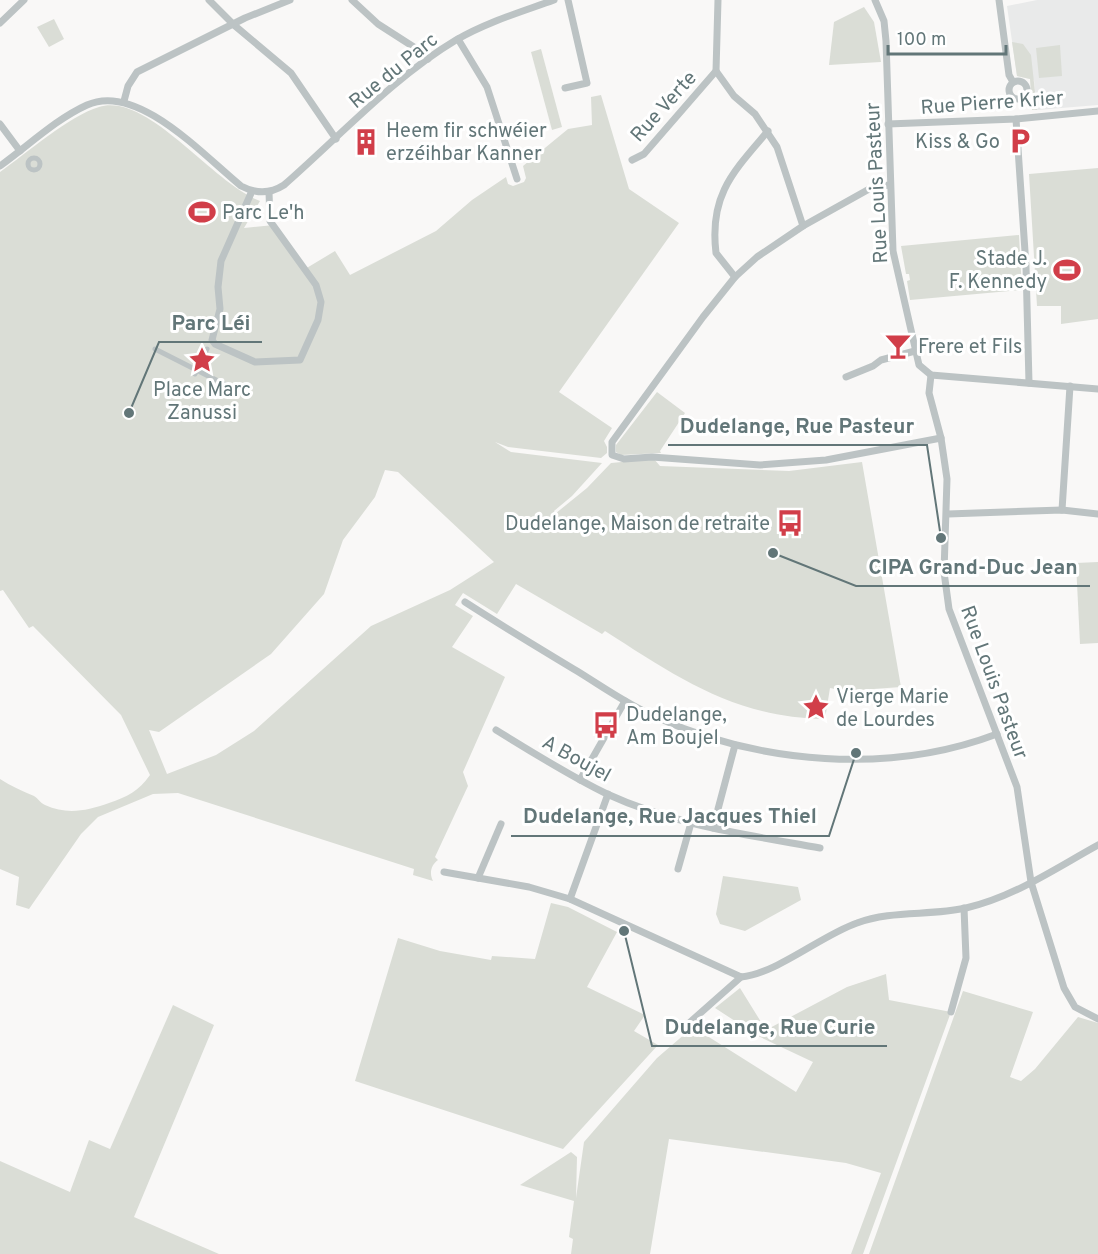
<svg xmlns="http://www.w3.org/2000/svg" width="1098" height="1254" font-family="Overpass,sans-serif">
<rect width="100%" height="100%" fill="#f9f8f7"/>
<polygon fill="#e9eaea" points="1037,0 1098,0 1098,105 1037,110 1034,80 1017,76 1007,6"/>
<g fill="#daddd6" fill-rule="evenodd">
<polygon points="864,7 874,22 881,62 829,65 834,22"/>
<polygon points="54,19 64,39 49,47 37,27"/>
<polygon points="1012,42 1023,44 1031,55 1037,110 1032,110 1030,79 1017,76"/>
<polygon points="1060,45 1062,76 1039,78 1036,48"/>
<polygon points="541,49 562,127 552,130 531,52"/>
<path d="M 601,95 L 629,189 L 679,223 L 559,392 L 612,428 L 604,441 L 607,447 L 607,453 L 601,458 L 508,447 L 495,442 L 511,452 L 602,463 L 572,496 L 554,511 L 555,513 L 529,535 L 587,488 L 611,463 L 654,459 L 660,466 L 789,471 L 862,462 L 901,687 L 846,691 L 830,688 L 825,719 C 735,718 677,677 605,631 L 602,634 L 516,584 L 497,614 L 463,593 L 455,605 L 473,616 L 452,647 L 505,677 L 463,772 L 468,786 L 435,857 L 438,860 C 431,865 429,873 433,881 L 413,875 L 414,869 L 178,793 L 153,794 L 98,817 L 81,834 L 29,909 L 16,905 L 19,877 L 0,869 L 0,779 C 11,786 22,791 34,796 C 38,798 40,803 45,805 C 67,815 86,811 109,803 C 127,797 139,791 150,775 L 121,715 L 33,626 L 29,628 L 3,590 L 0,591 L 0,172 C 27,153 69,116 99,107 C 148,92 213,184 260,201 L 244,228 L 274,225 L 305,269 L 335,251 L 350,275 L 436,231 L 472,200 L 506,177 L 508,184 L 513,186 L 524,182 L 526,178 L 523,166 L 568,129 L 592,125 L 591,97 ZM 385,470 L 398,472 L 494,562 L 450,590 L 371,626 L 254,731 L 216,755 L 167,774 L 149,730 L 159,732 L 271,654 L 324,594 L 343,540 L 375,497 Z"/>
<polygon points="1098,168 1098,319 1061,324 1061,306 1037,306 1029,174"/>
<polygon points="1019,235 1022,290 910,300 907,281 910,280 909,274 906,274 901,246"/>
<polygon points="657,392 685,413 660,451 661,453 621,455 616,452 616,445"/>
<polygon points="1098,562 1098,643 1080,644 1076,563"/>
<polygon points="723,876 798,887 801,900 745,931 720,924 716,914"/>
<polygon points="551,903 568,907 617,932 587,987 645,1015 634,1031 658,1045 563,1149 355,1081 398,938 440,951 491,960 492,956 535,959"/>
<polygon points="886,974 889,1000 951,1012 863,1254 851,1254 881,1173 846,1163 669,1139 650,1254 571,1254 573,1239 569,1237 574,1201 520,1185 571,1152 577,1157 576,1198 584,1142 657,1058 693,1027 796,1092 813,1062 758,1036 715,1008 740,988 766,1030 847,987"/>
<polygon points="963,991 1033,1012 1010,1077 1021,1081 1035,1069 1078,1017 1098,1023 1098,1254 869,1254"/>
<polygon points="173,1005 214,1025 134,1217 219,1254 0,1254 0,1161 70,1192 89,1140 110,1149"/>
</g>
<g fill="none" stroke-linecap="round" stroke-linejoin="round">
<g stroke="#bcc3c4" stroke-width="5">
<circle cx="34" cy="164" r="6"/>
<polyline points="155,349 230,387"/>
<polyline points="195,374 207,349"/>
</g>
<g stroke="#bcc3c4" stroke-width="7">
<polyline points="209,0 234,25 291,73 336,139"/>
<polyline points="352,0 378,24 420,51 428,59"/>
<polyline points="718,0 716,71 734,96 755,114 777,147 803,226"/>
<polyline points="875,0 884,21 886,41 893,251 919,365 931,375 1098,389"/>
<polyline points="999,0 1009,75 1013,82"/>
<polyline points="0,23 24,0"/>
<polyline points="458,39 487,87 517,179"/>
<circle cx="1018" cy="90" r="9"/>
<polyline points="565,88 587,83 568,0"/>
<polyline points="124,101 128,86 137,72 245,18 290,0"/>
<polyline points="1016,119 1026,266 1029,383"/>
<polyline points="0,124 20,151"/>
<polyline points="888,124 1016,119 1098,111"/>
<polyline points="632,160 644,154 716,71"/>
<path d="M 0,166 C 28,146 56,119 87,105 C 137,82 203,155 241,186 C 256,194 270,194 284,185 C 339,137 394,77 456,40 C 487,22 521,12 554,0"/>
<polyline points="889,185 871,188 803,226 757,257 735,277 703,317 612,442 612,455 624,459 652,457 760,465 826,460 941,438"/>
<polyline points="252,191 221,261 218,287 220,309 212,340 215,344 255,362 300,360 318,320 321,302 316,285 270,221 269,192"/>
<path d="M 735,277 L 716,253 C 709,195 733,172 768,131"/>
<polyline points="931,375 929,393 941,438 947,479 944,572 949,609 1017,787 1031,882 1064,988 1075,1007 1098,1019"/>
<polyline points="846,377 873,366 881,360 915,351"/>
<polyline points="1062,510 1070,386"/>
<polyline points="948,514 1062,510 1098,514"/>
<path d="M 465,602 C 502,626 539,648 577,671 C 603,687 628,705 656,717 C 760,764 889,775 997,734"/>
<path d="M 496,730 C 532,752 568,775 607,794 C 674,825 748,835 820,848"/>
<polyline points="580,780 625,701"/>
<polyline points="713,828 735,745"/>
<polyline points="678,869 691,823"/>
<path d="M 444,872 L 529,887 L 570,899 L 741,977 C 776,974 822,935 857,923 C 891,910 930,916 966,908 C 1014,897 1056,868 1098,845"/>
<polyline points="478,878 501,824"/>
<polyline points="570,899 608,794"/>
<polyline points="951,1012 966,958 964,908"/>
<polyline points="688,1024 741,977"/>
</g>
</g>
<defs>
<symbol id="parking-bare" viewBox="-9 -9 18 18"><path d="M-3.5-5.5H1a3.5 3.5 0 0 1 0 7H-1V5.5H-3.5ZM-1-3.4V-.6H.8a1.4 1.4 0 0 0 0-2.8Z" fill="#d13e49" stroke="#fff" stroke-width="2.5" paint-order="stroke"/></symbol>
<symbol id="building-bare" viewBox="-9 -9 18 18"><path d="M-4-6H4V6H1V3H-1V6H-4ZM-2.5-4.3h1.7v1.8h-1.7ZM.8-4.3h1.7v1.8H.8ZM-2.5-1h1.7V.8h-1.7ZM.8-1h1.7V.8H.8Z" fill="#d13e49" stroke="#fff" stroke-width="2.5" paint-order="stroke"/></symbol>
<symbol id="stadium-bare" viewBox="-9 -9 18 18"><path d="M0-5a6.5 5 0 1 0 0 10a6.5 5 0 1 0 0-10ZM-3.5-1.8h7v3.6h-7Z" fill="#d13e49" stroke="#fff" stroke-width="2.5" paint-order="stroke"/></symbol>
<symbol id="bar-bare" viewBox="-9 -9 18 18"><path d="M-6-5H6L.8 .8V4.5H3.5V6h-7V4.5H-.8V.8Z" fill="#d13e49" stroke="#fff" stroke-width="2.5" paint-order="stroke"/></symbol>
<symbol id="sight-bare" viewBox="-9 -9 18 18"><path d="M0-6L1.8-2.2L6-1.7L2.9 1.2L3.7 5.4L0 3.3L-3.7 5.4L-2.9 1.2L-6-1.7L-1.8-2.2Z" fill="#d13e49" stroke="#fff" stroke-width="2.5" paint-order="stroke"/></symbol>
<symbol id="bus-bare" viewBox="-9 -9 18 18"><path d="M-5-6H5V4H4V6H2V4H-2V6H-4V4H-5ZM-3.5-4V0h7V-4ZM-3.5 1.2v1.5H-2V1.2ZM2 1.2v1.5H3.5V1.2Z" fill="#d13e49" stroke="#fff" stroke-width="2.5" paint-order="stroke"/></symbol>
</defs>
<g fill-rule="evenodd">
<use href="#parking-bare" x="1001" y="122" width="38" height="38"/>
<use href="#building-bare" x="347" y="123" width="38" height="38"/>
<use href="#stadium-bare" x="183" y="193" width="38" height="38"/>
<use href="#stadium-bare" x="1048" y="251" width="38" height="38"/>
<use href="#bar-bare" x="879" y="327" width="38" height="38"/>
<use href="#sight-bare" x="183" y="341" width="38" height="38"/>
<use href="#bus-bare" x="771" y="504" width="38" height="38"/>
<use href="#sight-bare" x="797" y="688" width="38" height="38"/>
<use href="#bus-bare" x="587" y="706" width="38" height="38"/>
</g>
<g text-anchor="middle" stroke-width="6" stroke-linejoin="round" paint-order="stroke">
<g font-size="20" fill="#627678" stroke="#fff">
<text transform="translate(393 70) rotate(-39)" y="7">Rue du Parc</text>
<text transform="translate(992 102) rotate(-4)" y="7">Rue Pierre Krier</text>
<text transform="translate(663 106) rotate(-48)" y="7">Rue Verte</text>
<text transform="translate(876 183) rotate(-93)" y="7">Rue Louis Pasteur</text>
<text transform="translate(995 682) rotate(70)" y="7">Rue Louis Pasteur</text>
<text transform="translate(577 758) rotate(29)" y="7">A Boujel</text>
</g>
<g font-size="20" fill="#627678" stroke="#fff" text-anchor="start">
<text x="386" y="137">Heem fir schwéier<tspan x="386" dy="23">erzéihbar Kanner</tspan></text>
<text x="1000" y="148" text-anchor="end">Kiss &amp; Go</text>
<text x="222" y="219">Parc Le'h</text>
<text x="1047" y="265" text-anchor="end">Stade J.<tspan x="1047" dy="23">F. Kennedy</tspan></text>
<text x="918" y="353">Frere et Fils</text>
<text x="202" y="396" text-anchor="middle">Place Marc<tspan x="202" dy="23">Zanussi</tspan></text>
<text x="770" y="530" text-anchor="end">Dudelange, Maison de retraite</text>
<text x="836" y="703">Vierge Marie<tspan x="836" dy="23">de Lourdes</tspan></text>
<text x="626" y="721">Dudelange,<tspan x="626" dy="23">Am Boujel</tspan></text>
</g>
</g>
<path fill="none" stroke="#627678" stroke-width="2" d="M129 413L159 342H262M941 538L927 445H668M773 553L856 586H1090M856 753L829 836H511M624 931L652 1046H887"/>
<g fill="#627678" stroke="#fff" stroke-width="2">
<circle cx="129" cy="413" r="6"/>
<circle cx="941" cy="538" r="6"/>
<circle cx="773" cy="553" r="6"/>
<circle cx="856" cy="753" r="6"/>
<circle cx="624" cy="931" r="6"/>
</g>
<g font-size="21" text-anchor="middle" font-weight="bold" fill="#627678" stroke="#fff" stroke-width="6" stroke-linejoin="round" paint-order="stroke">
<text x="211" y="330">Parc Léi</text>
<text x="797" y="433">Dudelange, Rue Pasteur</text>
<text x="973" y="574">CIPA Grand-Duc Jean</text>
<text x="670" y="823">Dudelange, Rue Jacques Thiel</text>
<text x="770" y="1034">Dudelange, Rue Curie</text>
</g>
<path d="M888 45v9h118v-9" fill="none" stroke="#627678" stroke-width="3"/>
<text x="897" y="45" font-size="18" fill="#627678" stroke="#ffffff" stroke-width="4.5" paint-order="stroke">100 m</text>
</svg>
